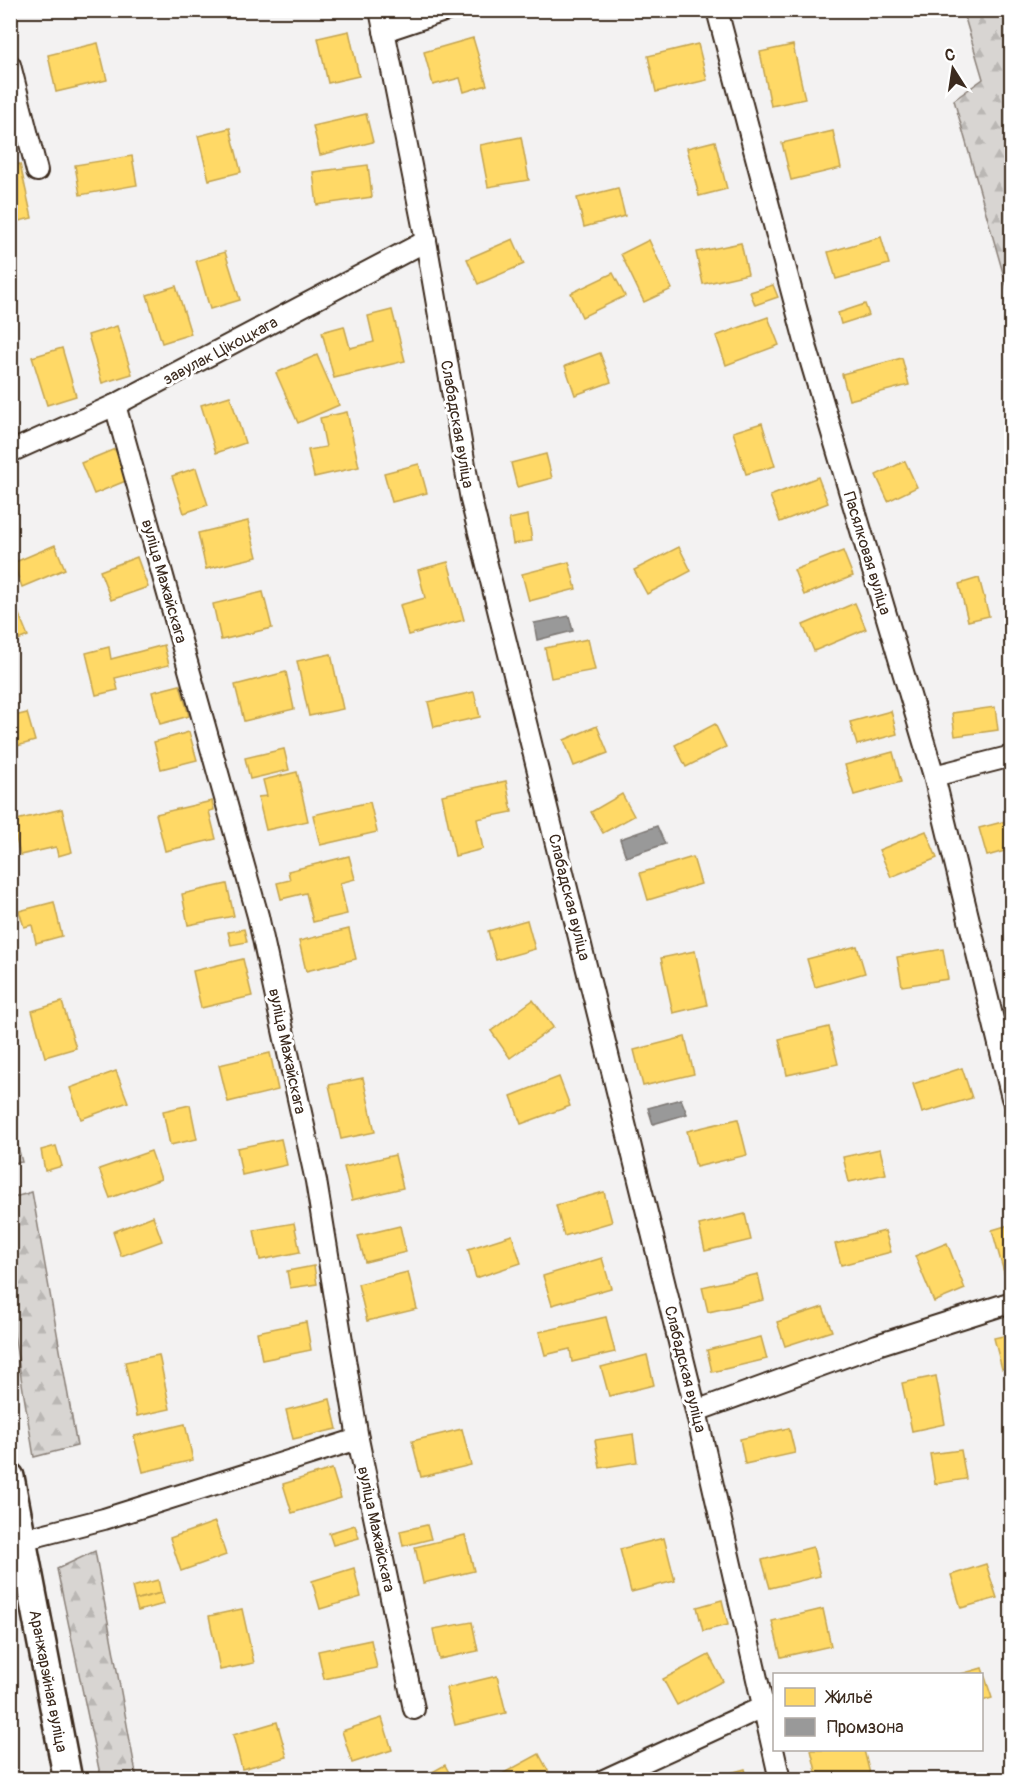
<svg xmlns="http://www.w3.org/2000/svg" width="1022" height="1790" font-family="Pangolin,sans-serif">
<defs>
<pattern id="forest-firs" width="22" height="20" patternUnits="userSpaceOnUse" patternTransform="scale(1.5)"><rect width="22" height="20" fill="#d8d5d2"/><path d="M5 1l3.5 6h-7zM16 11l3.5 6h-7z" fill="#bab7b4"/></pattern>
</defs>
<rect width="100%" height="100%" fill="#f3f2f2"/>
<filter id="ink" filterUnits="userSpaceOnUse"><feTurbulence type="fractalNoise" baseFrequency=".0167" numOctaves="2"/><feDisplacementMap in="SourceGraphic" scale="12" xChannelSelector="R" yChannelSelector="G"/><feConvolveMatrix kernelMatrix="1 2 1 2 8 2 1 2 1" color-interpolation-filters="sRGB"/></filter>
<g filter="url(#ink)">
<g fill="url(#forest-firs)" stroke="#8a8078" stroke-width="1.5">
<polygon points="963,11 1011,11 1011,301 954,100 983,79"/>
<polygon points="10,1120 11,1120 22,1162 11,1163"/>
<polygon points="32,1192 77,1446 34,1457 11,1316 11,1198"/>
<polygon points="95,1551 137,1779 101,1779 57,1569"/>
</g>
<g fill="#ffd966" stroke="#c4a450" stroke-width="1.5">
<polygon points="349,31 359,76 328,83 318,38"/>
<polygon points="473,38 487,85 464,92 460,78 433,85 424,52"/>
<polygon points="98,43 107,80 56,92 48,55"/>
<polygon points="698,44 707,80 656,92 648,56"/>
<polygon points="793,45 805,99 771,106 760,52"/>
<polygon points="366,114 373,142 320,155 313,126"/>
<polygon points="230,128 241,172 209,180 198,136"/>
<polygon points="833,131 841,168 791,180 782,143"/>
<polygon points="521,137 529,180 488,187 480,145"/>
<polygon points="715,141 727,189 699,196 687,148"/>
<polygon points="132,156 137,185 80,195 75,165"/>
<polygon points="20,164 32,218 10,223 10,166"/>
<polygon points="368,165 372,197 317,205 313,172"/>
<polygon points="618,188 625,216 584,227 577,198"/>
<polygon points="881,237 889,264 836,279 828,252"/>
<polygon points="513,239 524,264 478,284 467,259"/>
<polygon points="649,240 672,289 644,302 621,254"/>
<polygon points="741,243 748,274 703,284 696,252"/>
<polygon points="225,252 240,300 210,309 196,261"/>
<polygon points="613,273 625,296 582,317 571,293"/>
<polygon points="773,285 778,297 755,305 750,292"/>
<polygon points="176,286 191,334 162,343 147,295"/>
<polygon points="865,304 869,315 841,324 838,313"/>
<polygon points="392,310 405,361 334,378 322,332 344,326 350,348 374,342 368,316"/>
<polygon points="768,317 779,345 726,365 716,336"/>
<polygon points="117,326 132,374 102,383 88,335"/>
<polygon points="62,348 76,396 47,405 32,357"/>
<polygon points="600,353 611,382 575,395 565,366"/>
<polygon points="317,355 339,405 298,423 276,373"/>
<polygon points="902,358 909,385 849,400 842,374"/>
<polygon points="230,396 245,443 216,453 201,405"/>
<polygon points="347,412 359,467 314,477 308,450 326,447 320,418"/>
<polygon points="762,423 775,466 746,474 733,432"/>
<polygon points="115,449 128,480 94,494 81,463"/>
<polygon points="546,454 552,478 517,487 511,463"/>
<polygon points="905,461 917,487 888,501 876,475"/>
<polygon points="419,464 427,493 392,502 384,473"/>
<polygon points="196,468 208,505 184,513 172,476"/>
<polygon points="818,477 828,503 780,522 770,496"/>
<polygon points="528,515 532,541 513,544 509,519"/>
<polygon points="248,521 257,557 206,569 198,533"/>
<polygon points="55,545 65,569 22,587 13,563"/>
<polygon points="679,547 691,571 647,594 634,570"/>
<polygon points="843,551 853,576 804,595 794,570"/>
<polygon points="137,557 148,587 111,600 100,571"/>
<polygon points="448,562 464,620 408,635 400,605 425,598 418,570"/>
<polygon points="569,562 576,589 529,601 522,574"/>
<polygon points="979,578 989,616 968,621 959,584"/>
<polygon points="263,592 272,628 221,640 213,604"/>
<polygon points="855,603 866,629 814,651 803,625"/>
<polygon points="18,612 28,636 10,643 10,615"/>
<polygon points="588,639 595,670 551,678 545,648"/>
<polygon points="164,645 169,665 115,678 118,690 96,695 86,653 109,647 111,659"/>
<polygon points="331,654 343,709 309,716 297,661"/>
<polygon points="286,672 294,709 244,721 235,685"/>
<polygon points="180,685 189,716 160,724 152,692"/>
<polygon points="474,692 480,717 434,727 428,702"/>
<polygon points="995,707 998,730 955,736 952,713"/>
<polygon points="891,711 897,734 857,745 850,722"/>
<polygon points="27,713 35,741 10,748 10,717"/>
<polygon points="715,724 726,747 686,767 675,745"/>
<polygon points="597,726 608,753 574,766 564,740"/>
<polygon points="189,732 197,760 161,769 154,742"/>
<polygon points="284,749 289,770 250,779 245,758"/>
<polygon points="893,752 901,782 854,795 845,765"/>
<polygon points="297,772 308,821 266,830 258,797 267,796 263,780"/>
<polygon points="506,781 512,812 477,819 483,849 455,856 442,795"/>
<polygon points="622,794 634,816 603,833 591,812"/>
<polygon points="212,801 214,810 209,811 216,839 165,851 156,814"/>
<polygon points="370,802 377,832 320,845 313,815"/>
<polygon points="62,809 72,852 58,856 56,847 20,855 12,821"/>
<polygon points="1010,820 1012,849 987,856 979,828"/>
<polygon points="926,831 937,858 891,877 879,850"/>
<polygon points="349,856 355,879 340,883 347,914 313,922 306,893 281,899 277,883 290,880 288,871"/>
<polygon points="693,857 701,884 648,900 640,873"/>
<polygon points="15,876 17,886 10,888 10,877"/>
<polygon points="227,884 234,916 188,925 182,894"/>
<polygon points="54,902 62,936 36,943 32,925 24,927 19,911"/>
<polygon points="527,920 535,949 496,960 488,931"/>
<polygon points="244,929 247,942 231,945 228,932"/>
<polygon points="349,929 356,959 306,971 299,941"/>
<polygon points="857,946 865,973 815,987 807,959"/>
<polygon points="943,949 948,979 902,986 897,957"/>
<polygon points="695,951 707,1005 673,1013 661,958"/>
<polygon points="243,959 252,996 201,1008 193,971"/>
<polygon points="533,1000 553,1027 510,1058 491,1031"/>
<polygon points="62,1002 76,1048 45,1057 32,1011"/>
<polygon points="829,1027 838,1064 787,1075 779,1039"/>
<polygon points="685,1037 694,1074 643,1086 634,1050"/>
<polygon points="270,1053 278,1090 228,1102 219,1065"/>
<polygon points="962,1068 972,1098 922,1113 913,1084"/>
<polygon points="116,1071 128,1102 81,1119 70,1088"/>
<polygon points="559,1077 570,1106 521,1124 511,1096"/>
<polygon points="363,1078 375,1132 341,1139 329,1085"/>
<polygon points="190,1105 197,1139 170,1145 163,1111"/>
<polygon points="738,1119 747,1155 696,1167 687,1131"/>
<polygon points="281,1139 287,1165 242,1175 237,1148"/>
<polygon points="56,1146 62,1166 45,1171 41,1150"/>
<polygon points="880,1149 886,1174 849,1182 843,1157"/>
<polygon points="151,1151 161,1179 110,1198 99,1169"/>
<polygon points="395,1155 403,1188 352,1200 344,1167"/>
<polygon points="604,1192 612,1222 564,1236 556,1205"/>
<polygon points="745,1214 751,1240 705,1251 699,1225"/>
<polygon points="153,1216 162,1241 121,1256 113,1232"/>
<polygon points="294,1223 300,1252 260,1260 254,1230"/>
<polygon points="1012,1224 1012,1275 1005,1276 992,1230"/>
<polygon points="400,1226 406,1252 365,1262 358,1236"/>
<polygon points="885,1231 891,1252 841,1265 835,1244"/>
<polygon points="512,1235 521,1263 476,1278 468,1249"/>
<polygon points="947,1243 965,1289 934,1302 915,1256"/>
<polygon points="602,1258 611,1288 552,1305 543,1276"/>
<polygon points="314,1266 317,1284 290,1288 287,1271"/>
<polygon points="408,1272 417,1309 367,1321 358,1284"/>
<polygon points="758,1274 764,1300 708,1312 702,1287"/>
<polygon points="823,1307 832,1331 785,1346 777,1322"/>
<polygon points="606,1317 615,1352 572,1362 570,1349 545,1355 539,1332"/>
<polygon points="306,1322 311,1350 262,1360 257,1332"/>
<polygon points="1012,1334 1012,1366 1002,1369 994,1338"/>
<polygon points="761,1337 767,1359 712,1372 707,1350"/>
<polygon points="159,1355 170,1409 137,1416 125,1362"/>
<polygon points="647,1355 654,1385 609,1396 601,1367"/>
<polygon points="936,1376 945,1424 912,1431 902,1383"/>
<polygon points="330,1399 337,1429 293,1439 286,1410"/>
<polygon points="185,1424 193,1460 143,1472 134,1436"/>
<polygon points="789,1428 795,1453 745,1464 740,1439"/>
<polygon points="462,1429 471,1465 421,1477 412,1441"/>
<polygon points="633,1434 637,1462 600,1468 595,1440"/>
<polygon points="961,1450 966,1479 935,1484 930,1454"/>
<polygon points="332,1469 341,1498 292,1513 283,1484"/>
<polygon points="215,1522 226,1555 181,1571 170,1538"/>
<polygon points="355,1525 359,1538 333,1545 329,1533"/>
<polygon points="427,1525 431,1539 403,1546 400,1531"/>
<polygon points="465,1535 474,1571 423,1583 415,1547"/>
<polygon points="664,1538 675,1581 631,1592 620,1549"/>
<polygon points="813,1547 820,1576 770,1588 762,1560"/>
<polygon points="986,1564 997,1598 961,1608 951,1575"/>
<polygon points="354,1568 361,1597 320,1609 312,1581"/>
<polygon points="158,1580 161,1593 135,1600 132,1587"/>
<polygon points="161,1593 164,1604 138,1611 135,1600"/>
<polygon points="722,1600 728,1625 703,1631 697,1607"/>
<polygon points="242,1609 254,1663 220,1670 209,1616"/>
<polygon points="823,1609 831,1646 781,1657 772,1621"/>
<polygon points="472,1622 478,1651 439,1659 433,1629"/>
<polygon points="371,1640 377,1668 324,1679 318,1651"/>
<polygon points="709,1655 723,1681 677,1705 663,1679"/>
<polygon points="982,1668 992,1698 982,1701 982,1674 961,1674"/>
<polygon points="497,1676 506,1713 455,1725 446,1688"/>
<polygon points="382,1718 392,1750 352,1763 342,1731"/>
<polygon points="277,1722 287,1757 242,1769 233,1735"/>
<polygon points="811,1750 864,1750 870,1774 845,1780 818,1780"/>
<polygon points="539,1754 553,1780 491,1780"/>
<polygon points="445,1765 453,1780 418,1780"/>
<polygon points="745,1769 748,1780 708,1780 708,1779"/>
</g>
<g fill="#999" stroke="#7d7874" stroke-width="1.5">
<polygon points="569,616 573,631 537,640 534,623"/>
<polygon points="657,826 665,844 626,857 620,839"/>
<polygon points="681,1099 687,1114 653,1124 648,1108"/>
</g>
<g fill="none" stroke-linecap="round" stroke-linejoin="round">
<defs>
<g id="street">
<polyline points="380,10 426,241 471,500 696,1411 780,1780"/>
<polyline points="717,10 807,349 934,776 1012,1098"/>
<polyline points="384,31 447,10"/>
<polyline points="10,65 37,171"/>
<polyline points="115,405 258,916 316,1181 358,1439 414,1709"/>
<polyline points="10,452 115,405 426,241"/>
<polyline points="934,776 1012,756"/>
<polyline points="696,1411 877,1345 1012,1302"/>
<polyline points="22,1540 104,1519 358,1439"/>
<polyline points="604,1780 763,1707"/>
</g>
<polyline id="secondary" points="10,1477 68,1780"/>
</defs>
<use href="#street" stroke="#3b2a1e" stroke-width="24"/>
<use href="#secondary" stroke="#3b2a1e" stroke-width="32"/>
<use href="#street" stroke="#fff" stroke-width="20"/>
<use href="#secondary" stroke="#fff" stroke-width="27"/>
</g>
</g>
<g text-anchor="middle" stroke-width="6" stroke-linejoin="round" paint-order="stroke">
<g font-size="16" fill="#3b2a1e" stroke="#fff">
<text transform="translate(220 350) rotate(-28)" y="6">завулак Цікоцкага</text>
<text transform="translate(458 424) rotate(80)" y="6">Слабадская вуліца</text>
<text transform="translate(868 553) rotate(73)" y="6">Пасялковая вуліца</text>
<text transform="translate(165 581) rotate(74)" y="6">вуліца Мажайскага</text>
<text transform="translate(570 897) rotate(76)" y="6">Слабадская вуліца</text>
<text transform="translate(288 1051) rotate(78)" y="6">вуліца Мажайскага</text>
<text transform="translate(686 1369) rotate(76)" y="6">Слабадская вуліца</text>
<text transform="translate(377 1529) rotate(78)" y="6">вуліца Мажайскага</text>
<text transform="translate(49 1681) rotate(79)" y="6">Аранжарэйная вуліца</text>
</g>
</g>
<rect width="1022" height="1790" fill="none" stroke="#fff" stroke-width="36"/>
<rect x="18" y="18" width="986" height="1754" fill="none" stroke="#3b2a1e" stroke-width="2" filter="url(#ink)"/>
<rect x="773" y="1673" width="210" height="78" fill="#ffffff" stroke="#b1aaa5" stroke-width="1.5"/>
<rect x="785" y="1688" width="30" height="18" fill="#ffd966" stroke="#b1aaa5" stroke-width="1.5"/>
<text x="827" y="1703" font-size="18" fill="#3b2a1e">Жильё</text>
<rect x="785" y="1718" width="30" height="18" fill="#999999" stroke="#b1aaa5" stroke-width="1.5"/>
<text x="827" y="1733" font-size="18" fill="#3b2a1e">Промзона</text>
<g transform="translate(953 69) rotate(348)" stroke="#ffffff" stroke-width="4.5" paint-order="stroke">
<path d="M0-4.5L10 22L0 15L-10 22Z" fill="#3b2a1e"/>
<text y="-9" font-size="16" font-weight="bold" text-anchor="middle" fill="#3b2a1e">С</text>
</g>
</svg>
